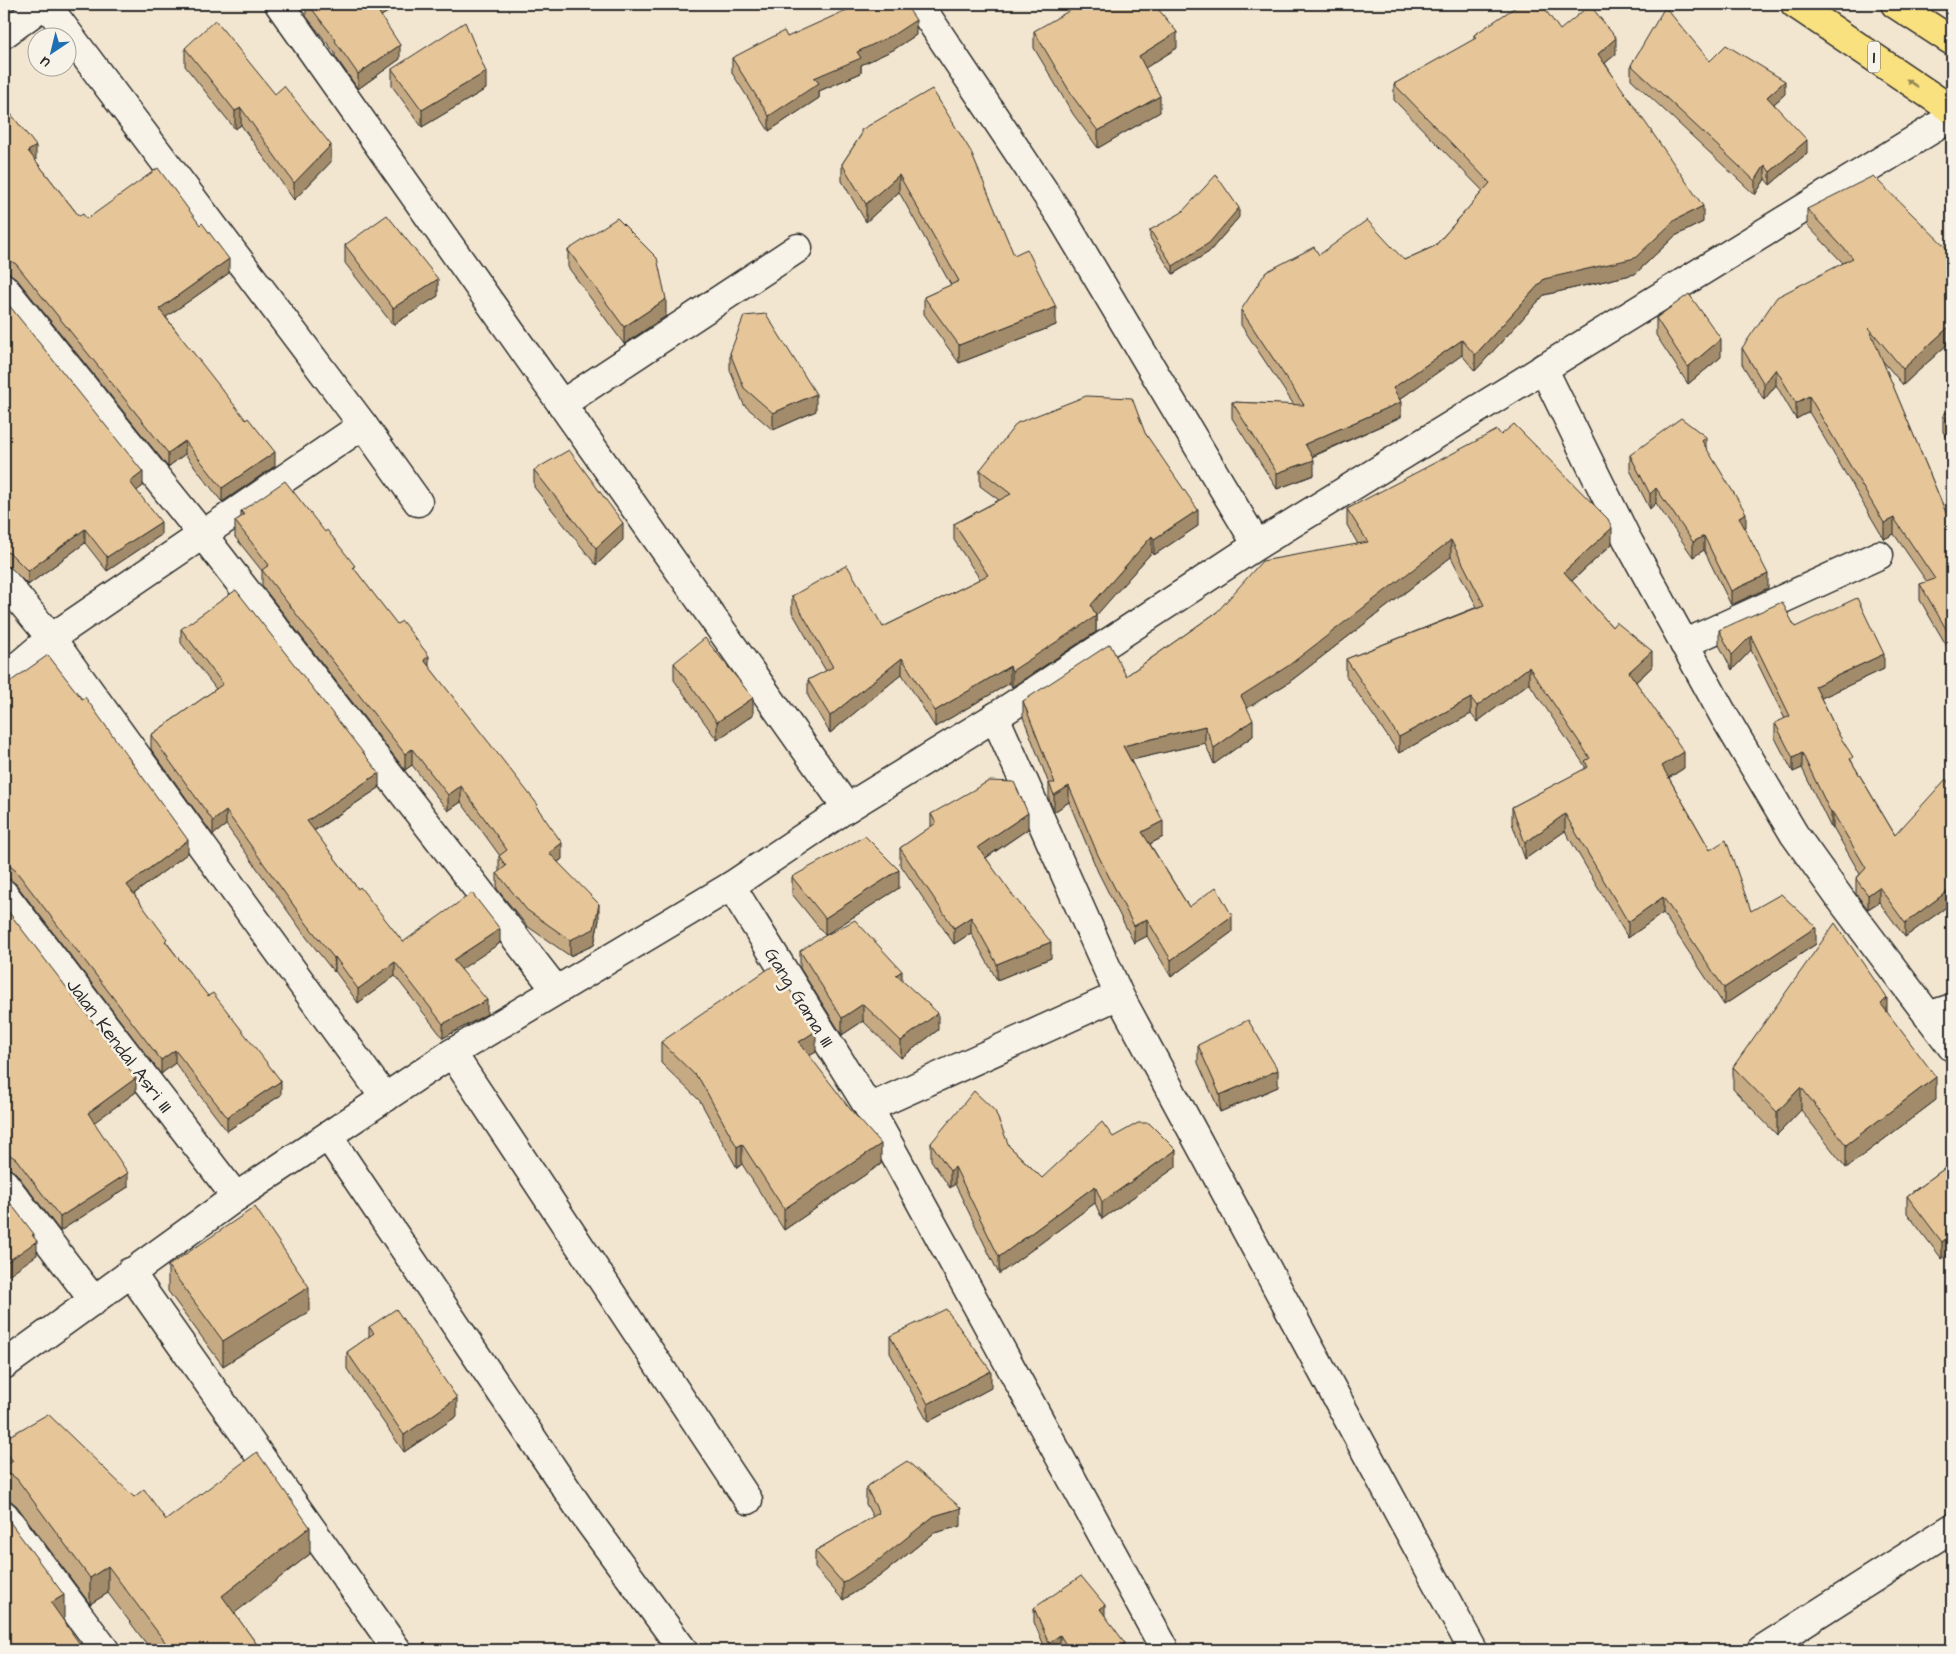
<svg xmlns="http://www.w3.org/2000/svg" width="1956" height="1654" font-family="'Architects Daughter',sans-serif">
<rect width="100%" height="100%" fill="#f2e6d0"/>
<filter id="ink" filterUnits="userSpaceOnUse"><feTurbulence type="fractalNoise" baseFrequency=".02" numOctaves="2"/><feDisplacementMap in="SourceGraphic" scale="10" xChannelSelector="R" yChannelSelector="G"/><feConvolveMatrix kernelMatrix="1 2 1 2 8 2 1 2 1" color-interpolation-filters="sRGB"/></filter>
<g filter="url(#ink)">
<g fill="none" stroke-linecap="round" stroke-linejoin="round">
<defs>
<g id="minor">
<polyline points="279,4 847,808"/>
<polyline points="919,4 1062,218 1257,545"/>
<polyline points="4,34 45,4"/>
<polyline points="4,288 202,534 556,990"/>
<polyline points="1543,368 1627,539 1724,716 1794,834 1839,897 1952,1047"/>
<polyline points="562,404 798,248"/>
<polyline points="363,425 418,502"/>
<polyline points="4,581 51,638 385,1098"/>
<polyline points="1684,644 1879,555"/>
<polyline points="4,678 51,638 363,425 46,4"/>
<polyline points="731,886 869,1108 1162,1644"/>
<polyline points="4,894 236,1197"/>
<polyline points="1119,995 1473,1650"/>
<polyline points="1928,1016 1952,1008"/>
<polyline points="452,1053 748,1500"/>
<polyline points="869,1108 1119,995 995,717"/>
<polyline points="328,1136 582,1512 683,1650"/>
<polyline points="4,1183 94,1301"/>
<polyline points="130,1272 397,1650"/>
<polyline points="4,1365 236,1197 452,1053 731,886 847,808 995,717 1257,545 1952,117"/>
<polyline points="4,1515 105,1650"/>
<polyline points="1761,1650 1952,1528"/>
</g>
<g id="trunk">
<polyline points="1795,4 1952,110"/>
<polyline points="1895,4 1952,41"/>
</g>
</defs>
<use href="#minor" stroke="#2b2b2b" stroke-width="31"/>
<use href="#trunk" stroke="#2b2b2b" stroke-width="31"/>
<use href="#minor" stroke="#f7f3e8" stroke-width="28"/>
<use href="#trunk" stroke="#fae180" stroke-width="28"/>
</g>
<g fill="#c6aa83" stroke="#2b2b2b">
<polygon points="306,4 402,4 381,16 400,59 358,89 335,56 335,53 306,16"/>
<polygon points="1560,30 1616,54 1605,63 1703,222 1675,236 1635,274 1544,295 1475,371 1462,355 1400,399 1401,417 1312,457 1314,475 1277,489 1232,418 1232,402 1294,405 1241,325 1241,310 1319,255 1404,260 1435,246 1483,191 1394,100 1394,84 1474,40 1474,35"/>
<polygon points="1034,31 1177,48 1145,68 1160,112 1098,148 1073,114 1034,48"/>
<polygon points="916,35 893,50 861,65 861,73 819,91 819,98 769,131 732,73 732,58 787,37"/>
<polygon points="185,48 275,94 331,162 294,200 241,125 235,129 185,66"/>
<polygon points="1710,61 1785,94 1774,104 1807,153 1770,185 1765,179 1755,195 1631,79 1631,65"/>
<polygon points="392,69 486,89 422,127 392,86"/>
<polygon points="4,97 4,106 35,160 79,216 229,273 166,317 275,466 222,502 185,454 168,467 16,278 9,273 4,273"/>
<polygon points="861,135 1014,255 1056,325 959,363 924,314 924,297 951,285 899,192 866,222 842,181 842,164"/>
<polygon points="1807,209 1952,253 1952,340 1903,385 1882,360 1952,527 1952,655 1920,600 1920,584 1927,582 1894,534 1884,539 1809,412 1796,419 1776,385 1764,400 1742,364 1742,348 1843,263 1807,225"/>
<polygon points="1239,217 1209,252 1173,274 1150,238 1150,230"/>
<polygon points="345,245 438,296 393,325 345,263"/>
<polygon points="568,250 666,316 624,344 568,267"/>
<polygon points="4,299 143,486 136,491 161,535 107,571 85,543 28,585 10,567 4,566"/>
<polygon points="1656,318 1721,357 1688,384 1656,335"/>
<polygon points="730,353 816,411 773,430 744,405 730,370"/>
<polygon points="1952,409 1952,444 1943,432 1943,415"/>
<polygon points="1145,433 1198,526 1154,555 1152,552 1096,615 1096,632 1012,687 1010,683 935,727 902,674 830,733 808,696 808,680 826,671 792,612 792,596 883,627 980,579 954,540 954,524 999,500 980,486 980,470"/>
<polygon points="1501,435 1612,544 1572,581 1612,627 1652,667 1636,682 1684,768 1669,778 1710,850 1751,911 1816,944 1724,1005 1663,913 1628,938 1565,831 1525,859 1512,823 1512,807 1585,769 1585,766 1529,683 1477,722 1471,714 1399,753 1346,676 1346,659 1477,607 1451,557 1288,683 1247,708 1253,736 1214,764 1205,743 1131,760 1163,837 1150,844 1189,907 1232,932 1171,977 1147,936 1134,943 1098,872 1069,802 1054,812 1049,799 1049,784 1023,717 1023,701 1126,676 1217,612 1358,544 1347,525 1347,509"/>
<polygon points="1706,448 1746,527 1745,528 1768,588 1731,605 1704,550 1693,557 1656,503 1650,509 1630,470 1630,455"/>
<polygon points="534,470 623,540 596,565 534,487"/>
<polygon points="241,511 355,570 538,809 562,859 558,862 599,920 594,945 570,956 527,926 497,889 497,873 499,872 499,856 500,856 461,802 448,811 412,765 405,770 262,586 262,571 235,537 235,521 241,517"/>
<polygon points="1795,627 1884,669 1821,698 1853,764 1895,835 1952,788 1952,903 1905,937 1879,902 1868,909 1856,894 1856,879 1860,874 1833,827 1831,828 1802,768 1793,772 1775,738 1775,723 1785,719 1751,650 1732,670 1719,645 1719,630"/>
<polygon points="181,629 379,788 314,831 358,889 403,942 500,943 461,969 487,1014 443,1038 395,976 358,1003 335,971 334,972 307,938 226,825 213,835 151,749 151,735 216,689 181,643"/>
<polygon points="674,663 753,715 717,740 674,680"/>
<polygon points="4,686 188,853 134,894 167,943 281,1095 227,1131 175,1063 161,1074 16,884 10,879 4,879"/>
<polygon points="931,814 1028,829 986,858 1051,958 997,980 971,933 954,944 900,864 900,848 931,827"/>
<polygon points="792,877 899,888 825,935 792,894"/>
<polygon points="4,906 136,1092 94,1122 128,1187 60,1231 16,1173 10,1169 4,1168"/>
<polygon points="800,951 902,981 938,1030 901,1058 863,1021 842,1035 800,968"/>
<polygon points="1887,1012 1936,1100 1846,1168 1801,1110 1777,1135 1733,1089 1733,1067"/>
<polygon points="661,1042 816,1052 809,1056 881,1164 784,1230 742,1164 737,1168 700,1101 661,1063"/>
<polygon points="1198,1045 1278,1087 1220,1112 1198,1063"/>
<polygon points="1113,1137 1176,1167 1102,1219 1095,1203 999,1274 955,1184 950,1188 931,1160 931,1143 1009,1146 1042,1178"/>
<polygon points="1952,1163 1942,1259 1907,1213 1907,1196"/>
<polygon points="168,1266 309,1312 223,1366 168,1291"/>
<polygon points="369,1327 457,1416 404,1452 347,1369 347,1352 369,1337"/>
<polygon points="890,1336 991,1388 928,1422 890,1353"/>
<polygon points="4,1450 134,1497 166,1520 310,1554 234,1613 261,1650 151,1650 108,1593 90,1604 17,1506 10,1500 4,1500"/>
<polygon points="866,1487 961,1526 934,1533 880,1576 843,1600 815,1568 815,1551 873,1517 866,1504"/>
<polygon points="1034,1608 1105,1616 1125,1650 1061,1650 1060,1648 1058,1650 1046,1650 1034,1622"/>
</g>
<g fill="#a18b6a" stroke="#2b2b2b">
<polygon points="377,4 402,4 374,20 374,5"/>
<polygon points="916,20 916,35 893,50 861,65 861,73 819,91 819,98 769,131 769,116 814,78 857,52"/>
<polygon points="1177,32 1177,48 1139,72 1139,56"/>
<polygon points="1616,38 1616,54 1598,69 1598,54"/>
<polygon points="400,45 400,59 358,89 358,74"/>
<polygon points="486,72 486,89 422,127 422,110"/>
<polygon points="1785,81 1785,94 1767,110 1767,97"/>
<polygon points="1160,96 1160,112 1098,148 1098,131"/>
<polygon points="241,108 241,125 235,129 235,111"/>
<polygon points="1807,140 1807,153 1770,185 1770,172"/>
<polygon points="331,145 331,162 294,200 294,183"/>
<polygon points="36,146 36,160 28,165 28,151"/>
<polygon points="1765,165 1765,179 1755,195 1755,181"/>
<polygon points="899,175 899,192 866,222 866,204"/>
<polygon points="1703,206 1703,222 1675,236 1635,274 1544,295 1475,371 1475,355 1544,279 1675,220"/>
<polygon points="1239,208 1239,217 1209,252 1173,274 1173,266"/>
<polygon points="229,259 229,273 159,322 159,309"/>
<polygon points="438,279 438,296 393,325 393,308"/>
<polygon points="666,299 666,316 624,344 624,327"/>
<polygon points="1056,307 1056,325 959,363 959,345"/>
<polygon points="1952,324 1952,340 1903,385 1903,369"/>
<polygon points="1721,339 1721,357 1688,384 1688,367"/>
<polygon points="1462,340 1462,355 1393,404 1393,388"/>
<polygon points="1776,369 1776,385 1764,400 1764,384"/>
<polygon points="816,394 816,411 773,430 773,413"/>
<polygon points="1809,396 1809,412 1796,419 1796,403"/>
<polygon points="1401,402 1401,417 1305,459 1305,444"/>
<polygon points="1706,437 1706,451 1702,441"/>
<polygon points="185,441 185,454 168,467 168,453"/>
<polygon points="275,452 275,466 222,502 222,488"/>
<polygon points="1314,460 1314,475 1277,489 1277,473"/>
<polygon points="143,472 143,486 130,496 130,482"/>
<polygon points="1656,488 1656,503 1650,509 1650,494"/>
<polygon points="1198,510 1198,526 1154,555 1154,539"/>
<polygon points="1746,513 1746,527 1739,531 1739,517"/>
<polygon points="1894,518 1894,534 1884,539 1884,523"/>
<polygon points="161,522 161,535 107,571 107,557"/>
<polygon points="623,523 623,540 596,565 596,548"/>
<polygon points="1612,528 1612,544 1564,588 1564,572"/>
<polygon points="85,529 85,543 28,585 28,571"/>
<polygon points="1152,536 1152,552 1094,618 1096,616 1096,632 1012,687 1012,671 1091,605"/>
<polygon points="1704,536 1704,550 1693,557 1693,542"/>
<polygon points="1451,540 1451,557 1288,683 1241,712 1241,696"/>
<polygon points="1768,574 1768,588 1731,605 1731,591"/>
<polygon points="6,597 6,611 4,613 4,599"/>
<polygon points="1751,636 1751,650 1732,670 1732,655"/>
<polygon points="1652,651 1652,667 1629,688 1629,672"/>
<polygon points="1884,654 1884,669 1815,701 1815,686"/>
<polygon points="429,656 429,672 424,660"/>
<polygon points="902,658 902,674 830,733 830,716"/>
<polygon points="1010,666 1010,683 935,727 935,711"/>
<polygon points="1529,667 1529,683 1477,722 1477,706"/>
<polygon points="753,698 753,715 717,740 717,722"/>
<polygon points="1471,698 1471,714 1399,753 1399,737"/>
<polygon points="1253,720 1253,736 1214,764 1214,748"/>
<polygon points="1205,726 1205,743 1123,762 1123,746"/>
<polygon points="412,749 412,765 405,770 405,754"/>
<polygon points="1684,752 1684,768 1662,782 1662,766"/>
<polygon points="1802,753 1802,768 1793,772 1793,758"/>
<polygon points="379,773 379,788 307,835 307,821"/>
<polygon points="461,786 461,802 448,811 448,795"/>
<polygon points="1069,786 1069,802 1054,812 1054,795"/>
<polygon points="226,811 226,825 213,835 213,821"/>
<polygon points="1028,813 1028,829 978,863 978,847"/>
<polygon points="1831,813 1833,813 1833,827 1831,828"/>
<polygon points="1565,814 1565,831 1525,859 1525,843"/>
<polygon points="1163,821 1163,837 1142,848 1142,832"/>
<polygon points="188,840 188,853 127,899 127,885"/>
<polygon points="562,843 562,859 549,869 549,853"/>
<polygon points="899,870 899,888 825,935 825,918"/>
<polygon points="1879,887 1879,902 1868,909 1868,895"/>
<polygon points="1952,888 1952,903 1905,937 1905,923"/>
<polygon points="1663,897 1663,913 1628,938 1628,922"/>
<polygon points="599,904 599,920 594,945 570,956 570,940"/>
<polygon points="1232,916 1232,932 1171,977 1171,960"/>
<polygon points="971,917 971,933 954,944 954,928"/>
<polygon points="1147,919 1147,936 1134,943 1134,926"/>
<polygon points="1816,927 1816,944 1724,1005 1724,988"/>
<polygon points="500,929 500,943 453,975 453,960"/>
<polygon points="1051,942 1051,958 997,980 997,964"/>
<polygon points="335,957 335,971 334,972 334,958"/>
<polygon points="395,962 395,976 358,1003 358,989"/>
<polygon points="902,971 902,989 896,975"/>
<polygon points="1887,998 1887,1021 1881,1004"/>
<polygon points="487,1000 487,1014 443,1038 443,1024"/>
<polygon points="863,1004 863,1021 842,1035 842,1018"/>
<polygon points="938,1013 938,1030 901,1058 901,1041"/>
<polygon points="816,1031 816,1052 799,1062 799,1042"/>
<polygon points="175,1050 175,1063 161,1074 161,1060"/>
<polygon points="1278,1070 1278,1087 1220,1112 1220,1095"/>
<polygon points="1936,1077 1936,1100 1846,1168 1846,1145"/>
<polygon points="136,1078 136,1092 88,1127 88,1113"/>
<polygon points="281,1081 281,1095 227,1131 227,1117"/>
<polygon points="1801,1087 1801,1110 1777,1135 1777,1112"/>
<polygon points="742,1144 742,1164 737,1168 737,1147"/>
<polygon points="881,1144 881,1164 784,1230 784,1209"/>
<polygon points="1176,1150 1176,1167 1102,1219 1102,1202"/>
<polygon points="955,1167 955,1184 950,1188 950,1171"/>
<polygon points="128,1173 128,1187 60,1231 60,1217"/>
<polygon points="1095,1186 1095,1203 999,1274 999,1257"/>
<polygon points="34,1234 34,1244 37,1241 37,1255 4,1278 4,1264"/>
<polygon points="1952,1234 1952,1252 1942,1259 1942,1242"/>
<polygon points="309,1287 309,1312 223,1366 223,1341"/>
<polygon points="991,1371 991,1388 928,1422 928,1404"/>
<polygon points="457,1398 457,1416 404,1452 404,1435"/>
<polygon points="961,1508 961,1526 934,1533 880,1576 843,1600 843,1583 934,1516"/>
<polygon points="310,1527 310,1554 222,1623 222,1596"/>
<polygon points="108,1566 108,1593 90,1604 90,1578"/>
<polygon points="64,1595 64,1621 51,1629 51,1603"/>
<polygon points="1105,1605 1105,1619 1100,1609"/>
<polygon points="1060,1635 1060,1648 1058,1650 1049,1650 1049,1643"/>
<polygon points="1125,1643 1125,1650 1113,1650"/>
</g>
<g fill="#e6c698" stroke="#2b2b2b">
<polygon points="308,4 377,4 374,5 400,45 358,74 335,41 336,40"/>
<polygon points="860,4 905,4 916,20 893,35 857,52 861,58 814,78 819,83 769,116 732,58 784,31 787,37"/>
<polygon points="1081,4 1154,4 1177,32 1139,56 1160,96 1098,131 1073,97 1034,31"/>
<polygon points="1520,4 1541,4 1560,30 1590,5 1616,38 1598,54 1703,206 1675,220 1635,258 1544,279 1475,355 1462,340 1393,388 1401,402 1305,444 1314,460 1277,473 1232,402 1304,405 1241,310 1266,272 1314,247 1319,255 1367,220 1404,260 1435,246 1490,183 1394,84 1476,38 1474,35"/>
<polygon points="1665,7 1710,61 1726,45 1785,81 1767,97 1807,140 1770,172 1765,165 1755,181 1631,65"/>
<polygon points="215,20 275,94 284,86 331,145 294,183 241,108 235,111 185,48"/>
<polygon points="465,22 486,72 422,110 392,69"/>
<polygon points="932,89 970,150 1014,255 1027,249 1056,307 959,345 924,297 959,281 899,175 866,204 842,164 861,135 861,130"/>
<polygon points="4,105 36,146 28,151 79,216 83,214 87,219 158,168 200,225 202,223 229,259 159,309 246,420 248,418 275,452 222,488 185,441 168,453 16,264 9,260 4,259"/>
<polygon points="1216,175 1239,208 1209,243 1173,266 1150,230 1181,213"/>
<polygon points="1873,176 1952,253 1952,324 1903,369 1869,328 1952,527 1952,639 1920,584 1935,579 1894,518 1884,523 1809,396 1796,403 1776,369 1764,384 1742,348 1777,297 1853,258 1807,209"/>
<polygon points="387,215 438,279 393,308 345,245"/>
<polygon points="617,218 657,258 666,299 624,327 568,250"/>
<polygon points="1689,294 1721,339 1688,367 1656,318"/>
<polygon points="4,299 143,472 130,482 161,522 107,557 85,529 28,571 10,553 4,552"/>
<polygon points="766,314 816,394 773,413 744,388 730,353 744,316"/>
<polygon points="1086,396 1132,398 1145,433 1198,510 1154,539 1152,536 1091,605 1096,616 1012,671 1010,666 935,711 902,658 830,716 808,680 833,667 792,596 847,565 883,627 988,575 954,524 1011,494 980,470 1017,423"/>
<polygon points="1952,409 1952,427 1943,415"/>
<polygon points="1681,418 1706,437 1702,441 1746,513 1739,517 1768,574 1731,591 1704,536 1693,542 1656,488 1650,494 1630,455"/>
<polygon points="1514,424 1608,519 1612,528 1564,572 1612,627 1616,622 1652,651 1629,672 1684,752 1662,766 1710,850 1726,840 1751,911 1781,894 1816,927 1724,988 1663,897 1628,922 1565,814 1525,843 1512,807 1588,767 1585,761 1590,758 1529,667 1477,706 1471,698 1399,737 1346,659 1484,605 1451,540 1288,666 1241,696 1253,720 1214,748 1205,726 1123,746 1163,821 1142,832 1189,907 1216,887 1232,916 1171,960 1147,919 1134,926 1098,855 1069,786 1054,795 1049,783 1055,783 1023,701 1110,644 1126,676 1217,612 1262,561 1368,542 1347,509 1497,430 1501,435"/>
<polygon points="569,450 623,523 596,548 534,470"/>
<polygon points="285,481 325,532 327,530 355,566 353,567 397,624 402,621 429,656 424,660 538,805 536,806 562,843 549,853 599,904 594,929 570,940 527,910 497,873 506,866 499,856 507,850 461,786 448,795 412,749 405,754 262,570 269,565 235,521 244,515 241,511"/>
<polygon points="236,590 379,773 307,821 358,889 360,887 403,942 472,893 500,929 453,960 487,1000 443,1024 395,962 358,989 335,957 334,958 307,924 226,811 213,821 151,735 223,684 181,629"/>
<polygon points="1857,598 1884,654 1815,686 1839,735 1853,757 1850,759 1895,835 1946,779 1952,788 1952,888 1905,923 1879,887 1868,895 1856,879 1866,868 1833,813 1831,813 1802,753 1793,758 1775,723 1790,716 1751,636 1732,655 1719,630 1782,602 1795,627"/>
<polygon points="705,638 753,698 717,722 674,663"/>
<polygon points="48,655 82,699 85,697 188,840 127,885 167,939 165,941 208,996 213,993 281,1081 227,1117 175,1050 161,1060 16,871 10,866 4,865 4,686"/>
<polygon points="989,781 1014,782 1028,813 978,847 1011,893 1051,942 997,964 971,917 954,928 900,848 936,823 931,814"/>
<polygon points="865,836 899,870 825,918 792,877"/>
<polygon points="4,906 136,1078 88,1113 128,1173 60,1217 16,1159 10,1155 4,1154"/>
<polygon points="855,920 902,971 896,975 938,1013 901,1041 863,1004 842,1018 800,951 815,941"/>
<polygon points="1835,923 1887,998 1881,1004 1936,1077 1846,1145 1801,1087 1777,1112 1733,1067"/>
<polygon points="774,965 816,1031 799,1042 850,1109 881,1144 784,1209 742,1144 737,1147 700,1080 661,1042"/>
<polygon points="1248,1020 1278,1070 1220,1095 1198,1045"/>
<polygon points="974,1091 995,1111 1009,1146 1042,1178 1102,1122 1113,1137 1138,1123 1149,1123 1176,1150 1102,1202 1095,1186 999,1257 955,1167 950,1171 931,1143"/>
<polygon points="1952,1163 1952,1234 1942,1242 1907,1196"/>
<polygon points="4,1195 34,1234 32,1235 37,1241 4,1264"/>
<polygon points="255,1207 309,1287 223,1341 168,1266"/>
<polygon points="396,1309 457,1398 404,1435 347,1352 374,1333 369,1327"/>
<polygon points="946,1309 991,1371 928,1404 890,1336"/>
<polygon points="48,1414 134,1497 144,1489 166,1520 257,1452 310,1527 222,1596 261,1650 171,1650 108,1566 90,1578 17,1479 10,1474 4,1473 4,1467 13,1461 4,1450 4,1439"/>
<polygon points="907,1461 961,1508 934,1516 880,1559 843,1583 815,1551 879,1513 866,1487"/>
<polygon points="4,1514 64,1595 51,1603 84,1650 4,1650"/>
<polygon points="1081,1576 1105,1605 1100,1609 1125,1643 1113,1650 1069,1650 1060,1635 1049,1643 1034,1608"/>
</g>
<defs><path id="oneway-solid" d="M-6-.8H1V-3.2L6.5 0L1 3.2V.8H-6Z" transform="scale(1.25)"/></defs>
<use fill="#928656" href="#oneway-solid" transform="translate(1912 83) rotate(-146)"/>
</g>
<g text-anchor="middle" stroke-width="5" stroke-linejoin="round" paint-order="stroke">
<rect fill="#f7f3e8" stroke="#686764" stroke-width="1" x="1868" y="41.5" width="12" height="31" rx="4"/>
<g font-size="18" font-weight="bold" fill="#2b2b2b">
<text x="1874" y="63">1</text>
</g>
<g font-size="19" fill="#2b2b2b" stroke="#f7f3e8">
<text transform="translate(800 997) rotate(58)" y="7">Gang Gama III</text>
<text transform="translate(120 1045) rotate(53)" y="7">Jalan Kendal Asri III</text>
</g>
</g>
<rect width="1956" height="1654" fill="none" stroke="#f7f3e8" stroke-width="20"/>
<rect x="10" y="10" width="1936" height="1634" fill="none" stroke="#2b2b2b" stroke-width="2" filter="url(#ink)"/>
<g transform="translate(52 52) rotate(215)"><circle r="24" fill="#f7f3e8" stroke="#a5a39c"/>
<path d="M0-4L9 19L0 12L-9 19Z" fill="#1f6fb2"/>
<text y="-8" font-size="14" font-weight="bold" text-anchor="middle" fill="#2b2b2b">U</text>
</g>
</svg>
